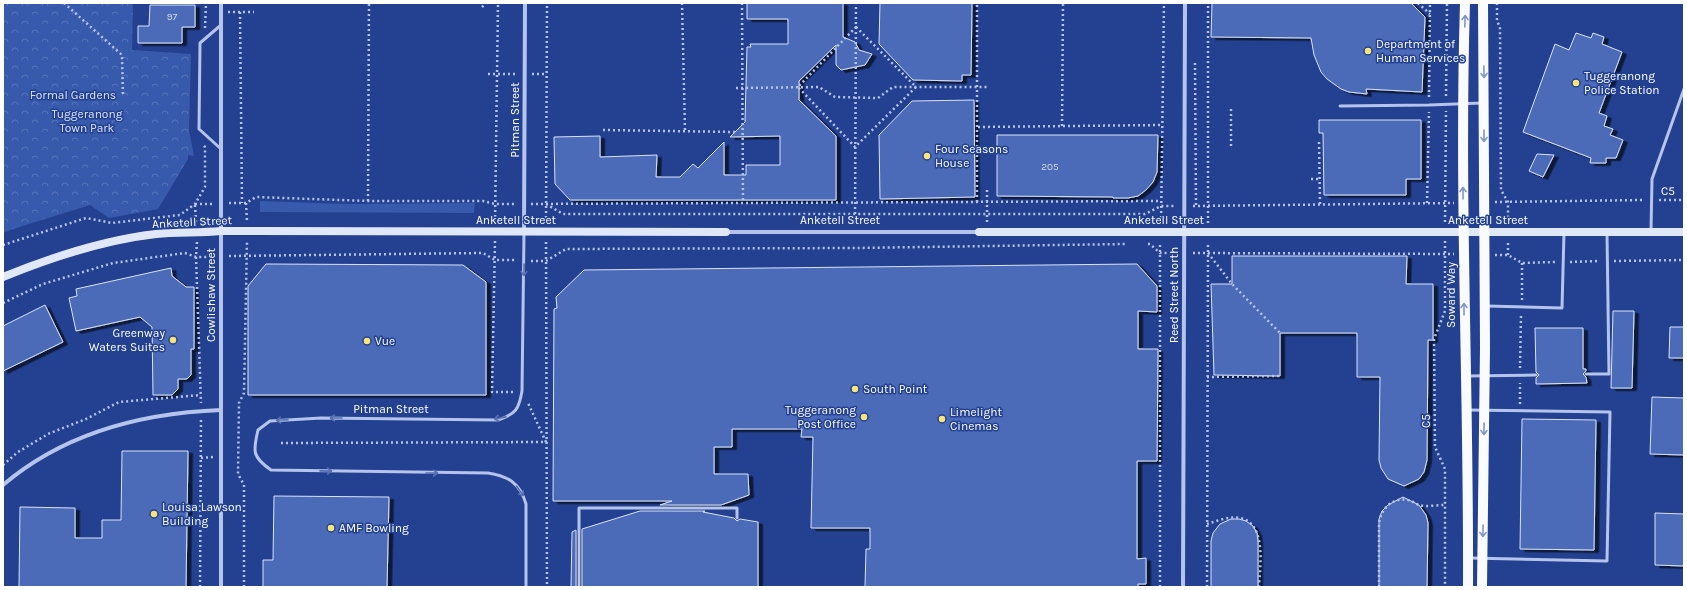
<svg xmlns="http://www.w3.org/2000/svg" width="1687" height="590" font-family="Karla,sans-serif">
<defs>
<pattern id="forest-crowns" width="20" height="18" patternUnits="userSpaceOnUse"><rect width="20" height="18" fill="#375aad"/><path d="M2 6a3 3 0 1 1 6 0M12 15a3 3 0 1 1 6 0" fill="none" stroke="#5573b9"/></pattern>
<filter id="shadow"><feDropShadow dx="4.5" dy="2.5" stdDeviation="0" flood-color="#0009"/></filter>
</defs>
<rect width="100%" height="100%" fill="#234190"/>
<polygon fill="#375aad" points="260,201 347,204 475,203 474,213 260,212"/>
<polygon fill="url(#forest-crowns)" points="3,3 133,3 132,50 191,54 189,130 194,156 188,155 188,159 158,209 109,218 90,205 13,229 3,233"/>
<g fill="#4b6ab7" stroke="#d9e3f9" filter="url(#shadow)">
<polygon points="747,3 843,3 843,37 855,42 859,50 872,54 865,65 841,70 836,65 836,45 799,81 799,100 836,136 836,200 570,200 555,184 554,137 600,136 600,157 657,155 656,177 680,177 693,164 698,168 724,142 724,175 746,175 746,165 780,165 780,136 730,137 745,122 747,47 751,47 750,44 788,44 788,19 747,19"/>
<polygon points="880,3 972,3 971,75 962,75 962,81 913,80 879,44"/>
<polygon points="1212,3 1411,3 1425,17 1422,92 1366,89 1367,94 1349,92 1341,89 1327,79 1321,72 1314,55 1311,38 1211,37"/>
<polygon points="150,5 195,5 195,27 182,27 182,43 138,43 138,26 149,26"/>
<polygon points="1576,33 1591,38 1593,33 1604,37 1602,44 1622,52 1599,113 1607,116 1604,126 1613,129 1610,135 1623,140 1616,158 1606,158 1606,163 1590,163 1591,158 1523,132 1555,44 1569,50"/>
<polygon points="974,100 975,197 880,199 879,135 912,101"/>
<polygon points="1319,120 1421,120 1421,179 1406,179 1406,195 1324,195 1323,133 1319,133"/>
<polygon points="997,135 1158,135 1157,172 1153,182 1146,190 1138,196 1128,198 1113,198 1113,197 997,196"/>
<polygon points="1537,154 1554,155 1543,177 1529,171"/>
<polygon points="1232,256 1407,256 1406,284 1433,284 1433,340 1428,340 1427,460 1424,472 1419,479 1404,486 1388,479 1381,468 1379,460 1380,377 1357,377 1357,333 1280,333 1280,376 1214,375 1211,284 1232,284"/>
<polygon points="266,264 463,265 486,282 486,395 248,395 248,286"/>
<polygon points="1137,264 1157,286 1157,312 1138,311 1138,349 1158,349 1157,461 1137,461 1137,559 1146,558 1146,584 1138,584 1138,587 865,587 866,549 870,549 870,528 811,528 813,437 801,437 802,429 732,429 732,447 714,447 714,474 748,474 749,495 721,505 660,505 672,501 553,501 554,309 557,308 556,297 584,270"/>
<polygon points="171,268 172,276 186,287 194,287 194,349 191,349 191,375 187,379 178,379 178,389 172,395 153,395 152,327 140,317 76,331 69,298 77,296 76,289"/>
<polygon points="45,305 63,342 3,371 3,326"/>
<polygon points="1613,311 1634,311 1632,388 1611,388"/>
<polygon points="1670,327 1684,327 1684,358 1669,358"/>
<polygon points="1535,328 1583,328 1583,369 1586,369 1586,371 1583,374 1586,377 1587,383 1536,384 1536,378 1539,375 1536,372"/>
<polygon points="1652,397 1684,398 1684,455 1650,454"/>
<polygon points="1522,419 1596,420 1594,550 1520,549"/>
<polygon points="122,451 188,451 186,587 19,587 20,507 75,508 75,538 102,538 102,520 121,520"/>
<polygon points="274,496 389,497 387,587 263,587 263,560 273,560"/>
<polygon points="1403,497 1419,505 1426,515 1428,523 1427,587 1379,587 1379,519 1382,511 1388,505"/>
<polygon points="640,511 705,511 703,512 734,518 737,521 740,519 758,522 758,587 582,587 582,529"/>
<polygon points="1655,513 1684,514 1684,566 1655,565"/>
<polygon points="1231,519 1239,519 1246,521 1253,526 1257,533 1258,541 1258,587 1211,587 1211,541 1213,533 1220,524"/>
<polygon points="576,530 576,587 571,587 572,532"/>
</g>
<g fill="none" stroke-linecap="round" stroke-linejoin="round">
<g stroke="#b4c4ec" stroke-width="2.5" stroke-dasharray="2 3" stroke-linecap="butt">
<polyline points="64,3 122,55 123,97"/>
<polyline points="682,3 685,131"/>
<polyline points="742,3 743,203"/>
<polyline points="1418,3 1430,14"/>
<polyline points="1497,3 1497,21 1500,27 1501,190 1508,202 1508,222"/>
<polyline points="482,7 486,3"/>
<polyline points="228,12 254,12"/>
<polyline points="240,12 242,203"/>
<polygon points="856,27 916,87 855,147 798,87"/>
<polyline points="205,28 206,3"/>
<polyline points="1195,63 1196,206"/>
<polyline points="488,74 517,74"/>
<polyline points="532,74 547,74"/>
<polyline points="736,88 819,87 835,97 878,98 893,87 987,87"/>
<polyline points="1446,96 1447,3"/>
<polyline points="1429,97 1430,3"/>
<polyline points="1231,109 1231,146"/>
<polyline points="1062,126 1063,3"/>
<polyline points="978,127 1162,125"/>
<polyline points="603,130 736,132"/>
<polyline points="1319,142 1320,205"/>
<polyline points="1311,179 1320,179"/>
<polyline points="1659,200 1684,200"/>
<polyline points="368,201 369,3"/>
<polyline points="977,202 977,3"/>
<polyline points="1495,202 1644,200"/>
<polyline points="229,203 246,203 256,197 368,201 483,201 495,204 516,204"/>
<polyline points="246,203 247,222"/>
<polyline points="1427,203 1429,112"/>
<polyline points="195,204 212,204"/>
<polyline points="531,204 1161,201"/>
<polyline points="546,204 563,214 1145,214 1161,206 1176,206"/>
<polyline points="195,205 196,222"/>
<polyline points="1193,206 1454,203"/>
<polyline points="495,222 498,3"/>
<polyline points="987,222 987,189"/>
<polyline points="1445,222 1446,111"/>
<polyline points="546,223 547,3"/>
<polyline points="1161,223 1164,3"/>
<polyline points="1208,223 1208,3"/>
<polyline points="855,224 856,3"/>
<polyline points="495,241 492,392 514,392"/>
<polyline points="1445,241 1445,311 1434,339 1435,447 1445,469 1445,587"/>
<polyline points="197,242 196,257 201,403"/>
<polyline points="546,242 547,587"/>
<polyline points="1148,244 1150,244 1160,253 1176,253"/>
<polyline points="3,245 86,218 112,223 180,215 195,204 205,187 205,147 203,145"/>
<polyline points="1193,253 1454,254"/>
<polyline points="1208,253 1232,284 1280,333"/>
<polyline points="1495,255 1508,255 1522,263 1555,262"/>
<polyline points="1508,255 1508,243"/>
<polyline points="229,256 483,253 495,260 516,260"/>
<polyline points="531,261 546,261 566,249 855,248 1125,244"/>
<polyline points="1614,261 1684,260"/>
<polyline points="1570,262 1599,261"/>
<polyline points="1522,300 1522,263"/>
<polyline points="3,303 43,284 113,263 185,253 196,257 214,257"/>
<polyline points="1520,368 1521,315"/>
<polyline points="1207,377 1280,376"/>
<polyline points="1520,404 1520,383"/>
<polyline points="281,443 546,442 528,403"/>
<polyline points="201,458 214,457"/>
<polyline points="3,465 18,452 48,434 86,419 119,402 201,395"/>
<path d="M 1207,524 C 1217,521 1229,516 1240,518 C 1267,523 1260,567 1259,587"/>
<polyline points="200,587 201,418"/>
<polyline points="244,587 244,485 238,474 239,403 244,393 247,241"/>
<polyline points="1160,587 1160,242"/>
<polyline points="1207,587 1208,242"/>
<path d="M 1379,587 L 1379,523 C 1381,509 1392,497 1408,500 C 1412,500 1415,504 1419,505 C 1426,507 1437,505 1445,505"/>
</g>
<g stroke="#b4c4ec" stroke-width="3">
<polyline points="1340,106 1429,105 1482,103"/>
<polyline points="221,149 199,129 200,43 221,25"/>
<polyline points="1651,231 1652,179 1684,89"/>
<path d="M 524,233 L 522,391 C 519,409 516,414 498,420 L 321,418 L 270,421 L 258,430 C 253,451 252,457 271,470 L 488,473 C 508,476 520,483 526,504 L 526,587"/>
<polyline points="1487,306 1562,308 1564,233"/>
<polyline points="1586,374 1609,374 1607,234"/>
<polyline points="1467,376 1536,375"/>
<polyline points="1468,410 1610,412 1607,561 1470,558"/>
<polyline points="579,587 579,508 737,508 737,518"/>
</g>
<g stroke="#b4c4ec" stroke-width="4">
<polyline points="524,231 525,3"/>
<polyline points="726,232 979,232"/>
<path d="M 3,485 C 64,433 143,413 221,410"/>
<polyline points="221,587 221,3"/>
<polyline points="1183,587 1185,3"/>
</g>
<g stroke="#e0e7f9" stroke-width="8">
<polyline points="979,232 1684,232"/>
<path d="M 3,277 C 52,257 103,240 156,234 C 178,232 200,233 221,231 L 726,232"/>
</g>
<g stroke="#f9fbff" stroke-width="10">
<path d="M 1465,3 C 1459,198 1469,392 1468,587"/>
<polyline points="1482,587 1485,348 1483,3"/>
</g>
</g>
<defs><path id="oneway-shaft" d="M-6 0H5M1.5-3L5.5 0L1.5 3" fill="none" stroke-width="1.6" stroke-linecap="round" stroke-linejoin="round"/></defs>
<g stroke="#8395c2">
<use href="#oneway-shaft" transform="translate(1465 21) rotate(-88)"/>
<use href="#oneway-shaft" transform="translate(1484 72) rotate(89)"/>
<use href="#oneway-shaft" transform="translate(1484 136) rotate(90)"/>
<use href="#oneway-shaft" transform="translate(1463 193) rotate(-90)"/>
<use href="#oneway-shaft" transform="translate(1464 309) rotate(-90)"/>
<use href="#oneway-shaft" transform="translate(1484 429) rotate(91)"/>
<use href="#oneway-shaft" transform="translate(1483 531) rotate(91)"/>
</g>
<g stroke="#566fb0">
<use href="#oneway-shaft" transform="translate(524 270) rotate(91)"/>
<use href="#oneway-shaft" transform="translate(336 418) rotate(-180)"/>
<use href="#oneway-shaft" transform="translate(500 418) rotate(169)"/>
<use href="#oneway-shaft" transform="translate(282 420) rotate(177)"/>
<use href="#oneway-shaft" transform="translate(326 471) rotate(1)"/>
<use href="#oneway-shaft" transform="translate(432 473)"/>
<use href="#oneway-shaft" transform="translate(520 491) rotate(55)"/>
</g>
<g fill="#f7e677" stroke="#234190" stroke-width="1.5">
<circle cx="1368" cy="51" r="4"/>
<circle cx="1576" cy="83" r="4"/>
<circle cx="927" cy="156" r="4"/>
<circle cx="173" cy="340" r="4"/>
<circle cx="367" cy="341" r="4"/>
<circle cx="855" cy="389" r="4"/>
<circle cx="864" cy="417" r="4"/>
<circle cx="942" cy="419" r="4"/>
<circle cx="154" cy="514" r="4"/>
<circle cx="331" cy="528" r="4"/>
</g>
<g text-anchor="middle" stroke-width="3" stroke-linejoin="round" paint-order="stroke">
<g font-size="10" fill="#d2daed">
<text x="172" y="20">97</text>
<text x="1050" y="170">205</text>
</g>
<g font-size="12" fill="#fff" stroke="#234190" text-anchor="start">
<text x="1376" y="48">Department of<tspan x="1376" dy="14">Human Services</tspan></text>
<text x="1584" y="80">Tuggeranong<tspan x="1584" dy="14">Police Station</tspan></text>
<text x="935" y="153">Four Seasons<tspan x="935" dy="14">House</tspan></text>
<text x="165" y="337" text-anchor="end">Greenway<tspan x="165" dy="14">Waters Suites</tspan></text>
<text x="375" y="345">Vue</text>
<text x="863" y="393">South Point</text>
<text x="856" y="414" text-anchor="end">Tuggeranong<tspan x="856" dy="14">Post Office</tspan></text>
<text x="950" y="416">Limelight<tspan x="950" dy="14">Cinemas</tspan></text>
<text x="162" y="511">Louisa Lawson<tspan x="162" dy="14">Building</tspan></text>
<text x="339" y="532">AMF Bowling</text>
</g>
<g font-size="12" fill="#d9e3f9" stroke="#234190">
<text x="73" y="99">Formal Gardens</text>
<text x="87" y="118">Tuggeranong<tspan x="87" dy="14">Town Park</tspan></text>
</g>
<g font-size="12" fill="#fff" stroke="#234190">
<text transform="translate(515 120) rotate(-90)" y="4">Pitman Street</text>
<text transform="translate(1668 191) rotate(-1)" y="4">C5</text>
<text x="516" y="224">Anketell Street</text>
<text x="840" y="224">Anketell Street</text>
<text x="1164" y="224">Anketell Street</text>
<text x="1488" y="224">Anketell Street</text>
<text transform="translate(192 222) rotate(-3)" y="4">Anketell Street</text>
<text transform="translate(211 295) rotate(-90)" y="4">Cowlishaw Street</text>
<text transform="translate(1174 295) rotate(-90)" y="4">Reed Street North</text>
<text transform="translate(1451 295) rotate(-90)" y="4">Soward Way</text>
<text x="391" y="413">Pitman Street</text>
<text transform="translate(1426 421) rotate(-90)" y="4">C5</text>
</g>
</g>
<rect width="1687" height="590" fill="none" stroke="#ffffff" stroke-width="8"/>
</svg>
